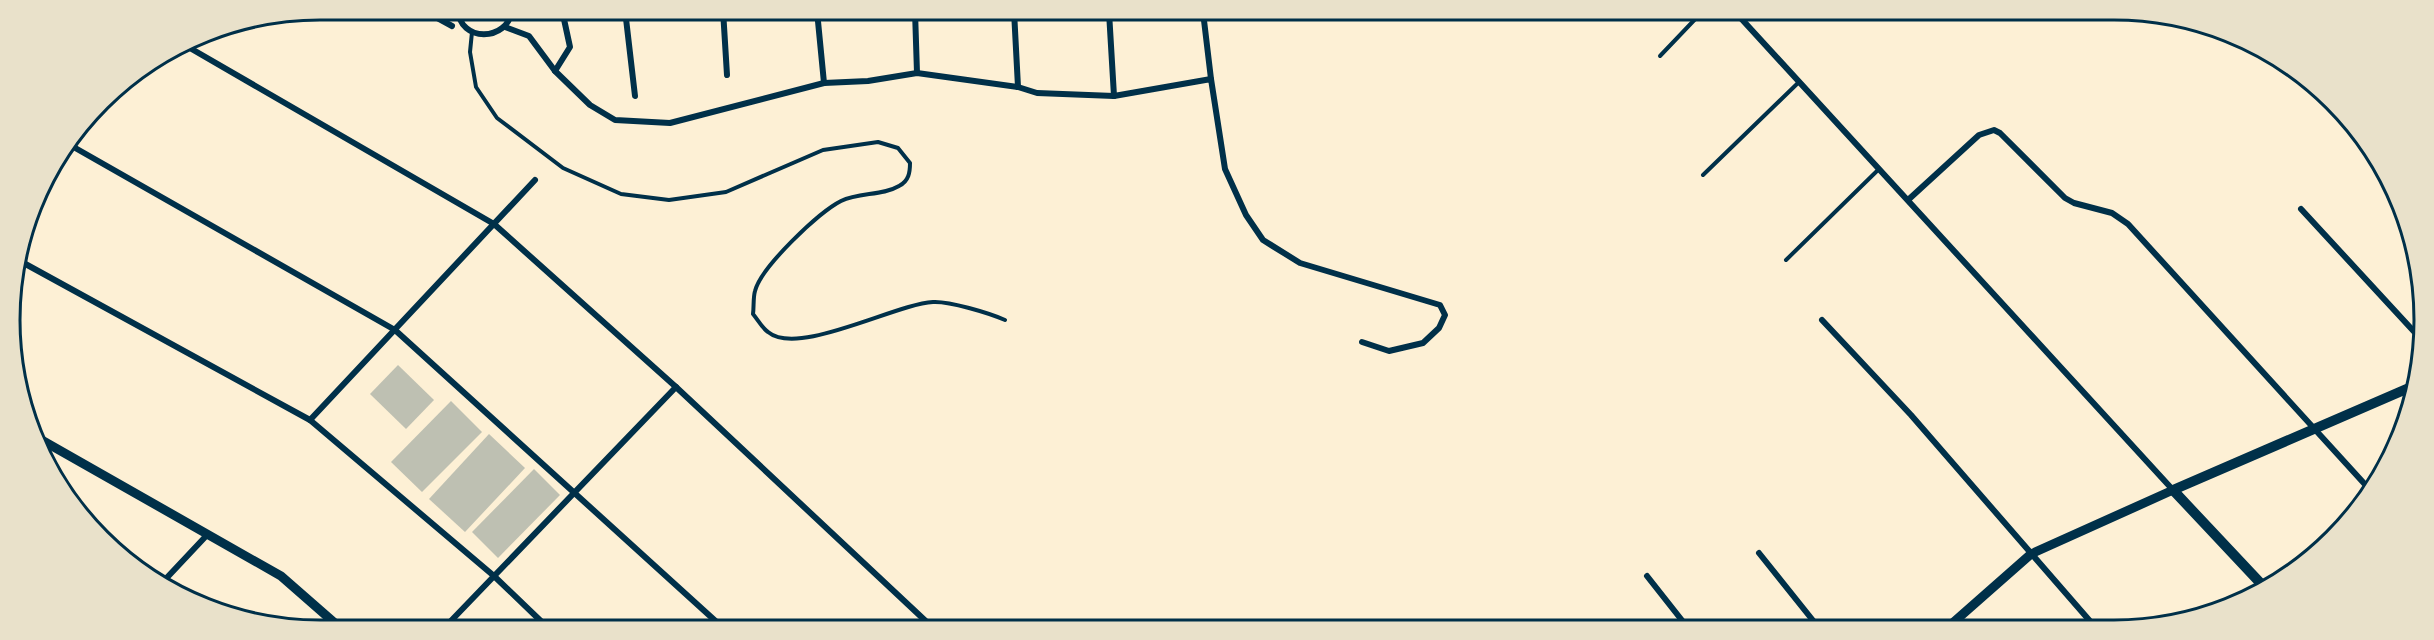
<svg xmlns="http://www.w3.org/2000/svg" width="2434" height="640" font-family="Commissioner,sans-serif">
<rect width="100%" height="100%" fill="#fdf0d5"/>
<g fill="#bec0b2">
<polygon points="398,365 434,400 406,429 370,394"/>
<polygon points="451,401 482,432 422,492 391,462"/>
<polygon points="489,434 525,468 465,532 429,499"/>
<polygon points="534,469 560,495 498,558 472,532"/>
</g>
<g fill="none" stroke-linecap="round" stroke-linejoin="round">
<g stroke="#003049" stroke-width="4">
<path d="M 472,32 L 470,52 L 476,87 L 497,118 L 563,168 L 621,194 L 669,200 L 726,192 L 823,150 L 878,142 L 898,148 L 910,163 C 910,172 909,181 899,186 C 882,196 859,192 841,201 C 819,212 761,267 755,291 C 753,298 754,307 753,314 C 758,320 762,328 768,332 C 798,357 895,304 933,302 C 949,301 989,313 1005,320"/>
<polyline points="1660,56 1701,13"/>
<polyline points="1703,175 1799,82"/>
<polyline points="1786,260 1879,169"/>
</g>
<g stroke="#003049" stroke-width="6">
<polyline points="421,9 452,26"/>
<path d="M 458,9 C 459,43 508,42 512,10"/>
<polyline points="625,10 635,96"/>
<polyline points="723,10 727,75"/>
<polyline points="817,11 824,83"/>
<polyline points="915,11 917,73"/>
<polyline points="1014,11 1018,87"/>
<polyline points="1109,12 1114,96"/>
<polyline points="1203,12 1211,79"/>
<polyline points="1737,14 2173,490"/>
<polyline points="505,27 529,36 555,71 590,105 615,120 670,123 824,83 868,81 917,73 1018,87 1037,93 1114,96 1211,79 1225,169 1246,215 1263,240 1300,263 1440,305 1445,315 1439,328 1423,343 1389,351 1362,342"/>
<polyline points="183,44 494,224 676,387 931,626"/>
<polyline points="555,71 570,47 562,10"/>
<polyline points="70,145 395,330 721,626"/>
<polyline points="1908,200 1979,135 1994,130 2000,133 2065,198 2074,203 2112,213 2128,224 2371,491"/>
<polyline points="2301,209 2419,337"/>
<polyline points="20,261 310,420 494,576 546,626"/>
<polyline points="1822,320 1911,415 2096,628"/>
<polyline points="310,420 535,180"/>
<polyline points="1759,553 1819,628"/>
<polyline points="1647,576 1688,628"/>
<polyline points="160,585 207,535"/>
<polyline points="447,625 676,387"/>
</g>
<g stroke="#003049" stroke-width="9">
<polyline points="38,438 281,576 337,625"/>
<polyline points="1947,628 2031,554 2173,490"/>
</g>
<polyline stroke="#003049" stroke-width="10" points="2266,589 2173,490 2418,384"/>
</g>
<path d="M0 0H2434V640H0ZM320 20H2114A300 300 0 0 1 2414 320V320A300 300 0 0 1 2114 620H320A300 300 0 0 1 20 320V320A300 300 0 0 1 320 20Z" fill="#e9e1ca" fill-rule="evenodd"/>
<path fill="none" stroke="#003049" stroke-width="3" d="M320 20H2114A300 300 0 0 1 2414 320V320A300 300 0 0 1 2114 620H320A300 300 0 0 1 20 320V320A300 300 0 0 1 320 20Z"/>
</svg>
